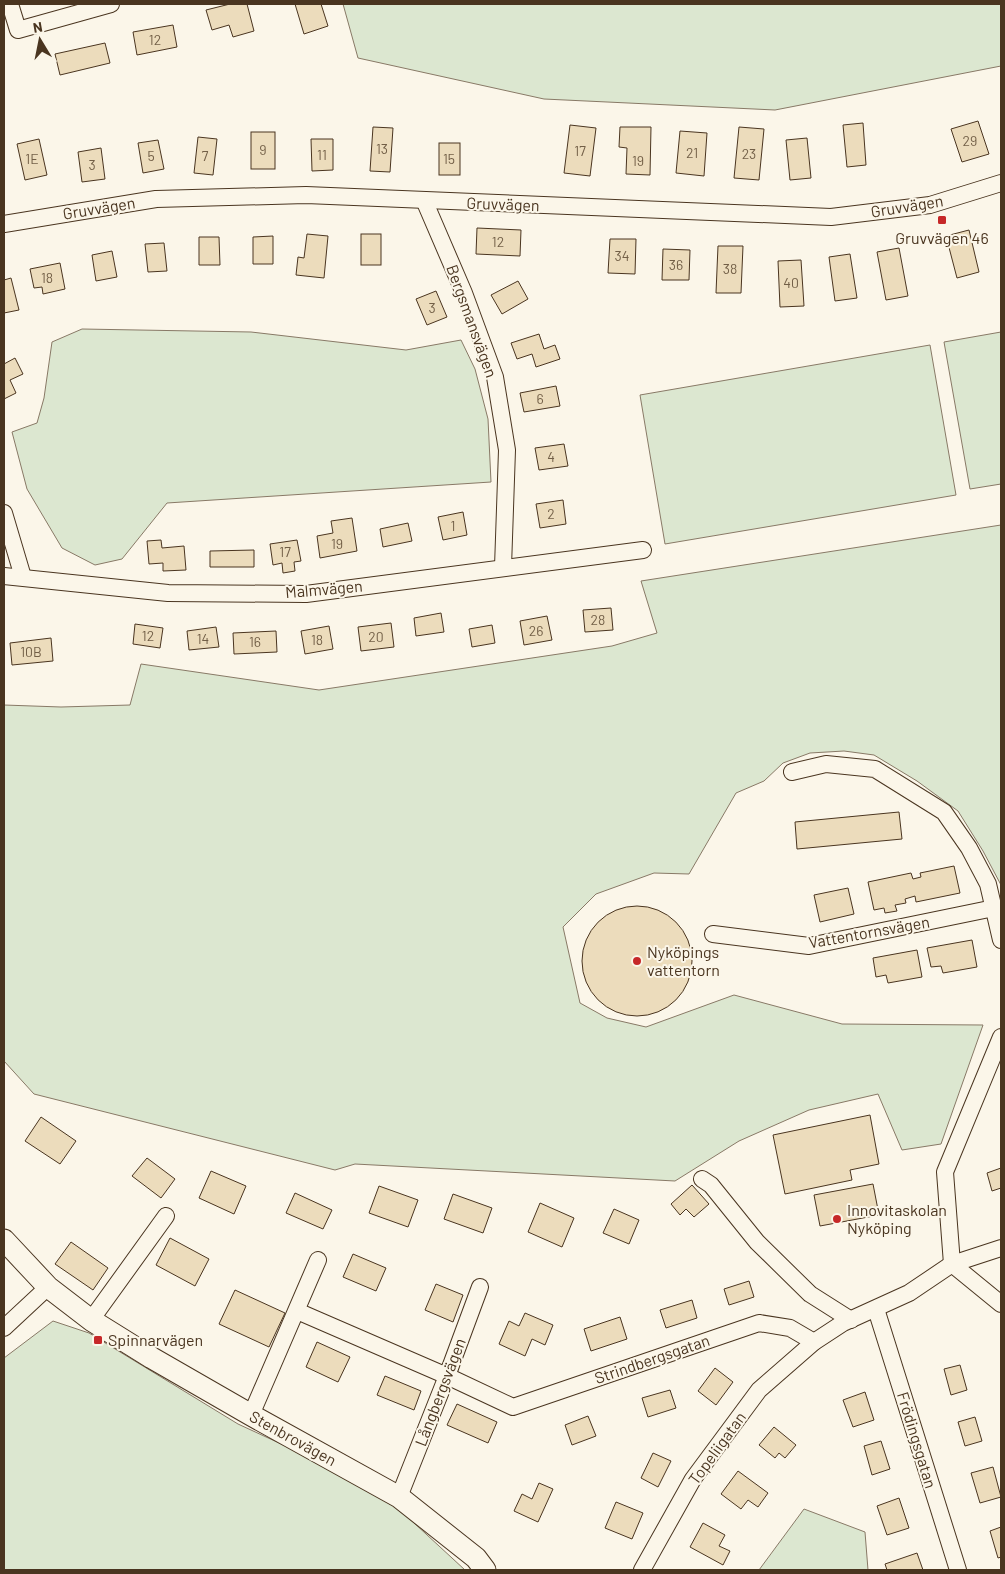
<svg xmlns="http://www.w3.org/2000/svg" width="1005" height="1574" font-family="Barlow,sans-serif">
<rect width="100%" height="100%" fill="#fbf6e9"/>
<g fill="#dce7d0" stroke="#887966">
<polygon points="343,4 1001,4 1001,66 775,110 544,99 358,58"/>
<polygon points="82,329 251,332 406,350 461,340 475,369 488,419 491,482 167,503 122,559 95,565 62,548 27,489 12,432 37,423 44,398 52,342"/>
<polygon points="1001,332 1001,484 970,489 944,342"/>
<polygon points="930,345 956,495 665,544 640,395"/>
<polygon points="1001,525 1001,885 983,851 958,811 917,781 874,755 844,751 810,753 783,763 764,781 736,793 689,874 654,873 596,894 563,927 580,1003 607,1018 646,1027 734,995 842,1024 983,1025 941,1144 902,1150 878,1094 809,1110 739,1141 675,1181 355,1164 335,1170 34,1094 4,1061 4,705 61,707 130,705 141,664 319,690 612,646 657,633 641,581"/>
<polygon points="53,1321 89,1333 238,1424 318,1461 400,1510 465,1570 4,1570 4,1358"/>
<polygon points="804,1509 865,1532 868,1570 759,1570"/>
</g>
<g fill="#ecdcbc" stroke="#4a3520">
<polygon points="230,4 247,4 254,31 233,37 229,25 212,30 206,10"/>
<polygon points="295,4 321,4 328,26 304,34"/>
<polygon points="173,25 177,47 137,55 133,32"/>
<polygon points="105,43 110,63 60,75 55,54"/>
<polygon points="978,121 989,154 962,162 951,129"/>
<polygon points="863,123 866,165 847,167 843,125"/>
<polygon points="570,125 596,128 590,176 564,173"/>
<polygon points="373,127 393,128 390,172 370,171"/>
<polygon points="620,127 651,127 650,175 626,174 627,148 619,147"/>
<polygon points="739,127 764,129 759,180 734,178"/>
<polygon points="680,131 707,133 704,176 676,173"/>
<rect x="251" y="132" width="24" height="37"/>
<polygon points="198,137 217,139 213,175 194,173"/>
<polygon points="807,138 811,178 790,180 786,140"/>
<polygon points="39,139 47,175 25,180 17,144"/>
<polygon points="311,139 333,139 333,170 312,171"/>
<polygon points="158,140 164,169 143,173 138,143"/>
<rect x="439" y="143" width="21" height="32"/>
<polygon points="101,148 105,179 82,182 78,152"/>
<polygon points="477,228 521,230 520,256 476,254"/>
<polygon points="969,230 979,272 957,278 946,236"/>
<polygon points="307,234 328,236 324,278 296,275 298,257 304,258"/>
<rect x="361" y="234" width="20" height="31"/>
<polygon points="273,236 273,264 253,264 253,237"/>
<polygon points="199,237 219,237 220,265 199,265"/>
<polygon points="610,239 636,239 635,274 608,273"/>
<polygon points="164,243 167,271 148,272 145,244"/>
<polygon points="718,246 743,246 741,293 716,293"/>
<polygon points="899,248 908,296 886,300 877,252"/>
<polygon points="663,249 690,250 689,280 662,280"/>
<polygon points="112,251 117,277 96,281 92,255"/>
<polygon points="850,254 857,298 835,301 829,257"/>
<polygon points="801,260 804,306 780,307 778,261"/>
<polygon points="60,263 65,289 43,294 42,287 34,288 30,269"/>
<polygon points="11,278 19,310 4,313 4,280"/>
<polygon points="518,281 528,299 502,314 491,295"/>
<polygon points="436,291 447,317 427,325 416,299"/>
<polygon points="539,334 544,349 555,345 560,359 536,367 532,354 517,359 511,343"/>
<polygon points="15,358 23,374 10,380 16,393 4,399 4,364"/>
<polygon points="556,386 560,406 524,412 520,393"/>
<polygon points="564,444 568,466 539,470 535,448"/>
<polygon points="563,500 566,524 540,528 536,504"/>
<polygon points="463,512 467,535 443,540 438,517"/>
<polygon points="352,518 357,551 320,558 317,536 333,533 331,521"/>
<polygon points="408,523 412,541 383,547 380,529"/>
<polygon points="161,540 162,548 184,546 186,570 163,571 163,563 149,564 147,541"/>
<polygon points="297,540 301,561 294,562 295,571 283,573 282,563 273,565 270,544"/>
<polygon points="254,550 254,567 210,567 210,551"/>
<polygon points="611,608 613,630 585,632 583,610"/>
<polygon points="441,613 444,632 416,636 414,618"/>
<polygon points="547,616 552,640 524,645 520,621"/>
<polygon points="391,623 394,647 361,651 358,627"/>
<polygon points="135,624 163,628 160,648 133,644"/>
<polygon points="492,625 495,643 472,647 469,629"/>
<polygon points="329,626 333,649 305,654 301,631"/>
<polygon points="216,627 219,647 189,650 187,631"/>
<polygon points="276,631 277,652 234,654 233,633"/>
<polygon points="51,638 53,661 12,665 10,643"/>
<polygon points="899,812 902,839 797,849 795,822"/>
<polygon points="954,866 960,893 916,902 915,896 905,899 906,903 895,905 897,911 885,913 884,908 874,910 868,882 911,873 913,879 921,877 920,873"/>
<polygon points="848,888 854,914 820,922 814,895"/>
<circle cx="637" cy="961" r="55"/>
<polygon points="972,940 977,967 943,973 941,966 931,967 927,948"/>
<polygon points="917,950 922,977 888,983 886,975 876,977 873,958"/>
<polygon points="870,1115 879,1164 850,1170 852,1180 785,1194 773,1135"/>
<polygon points="41,1117 76,1141 60,1164 25,1141"/>
<polygon points="147,1158 175,1179 161,1198 132,1176"/>
<polygon points="1001,1168 1001,1188 992,1191 987,1173"/>
<polygon points="211,1171 246,1186 234,1214 199,1198"/>
<polygon points="873,1184 879,1215 820,1226 814,1195"/>
<polygon points="692,1185 709,1204 694,1217 686,1209 680,1215 671,1204"/>
<polygon points="379,1186 418,1200 408,1227 369,1213"/>
<polygon points="295,1193 332,1210 323,1229 286,1213"/>
<polygon points="453,1194 492,1208 483,1233 444,1219"/>
<polygon points="540,1203 574,1218 562,1247 528,1232"/>
<polygon points="614,1209 639,1220 629,1244 603,1233"/>
<polygon points="170,1238 209,1259 195,1286 156,1265"/>
<polygon points="71,1242 108,1268 93,1290 55,1264"/>
<polygon points="353,1254 386,1268 376,1291 343,1277"/>
<polygon points="749,1281 754,1297 729,1305 724,1289"/>
<polygon points="436,1284 463,1295 453,1322 425,1310"/>
<polygon points="235,1290 285,1313 269,1347 219,1324"/>
<polygon points="692,1300 697,1318 666,1328 660,1310"/>
<polygon points="525,1313 553,1325 545,1345 532,1339 525,1356 499,1344 509,1321 519,1326"/>
<polygon points="620,1317 627,1339 591,1351 584,1329"/>
<polygon points="317,1342 350,1357 338,1382 306,1367"/>
<polygon points="960,1365 967,1390 951,1395 944,1369"/>
<polygon points="715,1368 733,1382 716,1405 698,1391"/>
<polygon points="385,1376 421,1391 414,1410 377,1395"/>
<polygon points="670,1390 676,1408 648,1417 642,1398"/>
<polygon points="865,1392 874,1420 853,1427 843,1400"/>
<polygon points="457,1404 497,1422 488,1443 447,1425"/>
<polygon points="588,1416 596,1436 572,1445 565,1425"/>
<polygon points="975,1417 982,1441 965,1446 958,1422"/>
<polygon points="774,1427 796,1445 785,1458 779,1453 775,1458 759,1445"/>
<polygon points="881,1441 890,1469 872,1475 864,1446"/>
<polygon points="653,1453 671,1461 658,1487 641,1478"/>
<polygon points="993,1467 1001,1497 980,1503 971,1473"/>
<polygon points="738,1471 768,1493 758,1507 748,1500 741,1509 721,1494"/>
<polygon points="539,1483 553,1489 538,1522 514,1511 522,1494 532,1499"/>
<polygon points="899,1498 909,1528 887,1535 877,1506"/>
<polygon points="616,1502 643,1513 632,1539 605,1528"/>
<polygon points="703,1523 725,1535 719,1546 730,1551 723,1565 690,1547"/>
<polygon points="1001,1527 1001,1557 998,1558 990,1531"/>
<polygon points="917,1553 923,1570 887,1570 885,1564"/>
</g>
<g fill="none" stroke-linecap="round" stroke-linejoin="round">
<defs>
<g id="minor">
<polyline points="10,4 18,30 111,4"/>
<polyline points="424,200 464,293 495,377 507,450 503,567"/>
<polyline points="4,224 156,199 306,195 831,217 930,205 1001,183"/>
<polyline points="4,513 23,577"/>
<polyline points="4,576 168,593 306,594 643,550"/>
<polyline points="792,772 826,764 875,769 944,812 969,848 988,884 1001,940"/>
<polyline points="713,934 809,946 994,908"/>
<polyline points="1001,1037 945,1172 952,1264 1001,1304"/>
<polyline points="702,1179 711,1185 757,1242 810,1294 851,1320"/>
<polyline points="876,1309 958,1570"/>
<polyline points="297,1311 447,1376 513,1407 759,1323 790,1328 814,1342"/>
<polyline points="91,1320 166,1216"/>
<polyline points="4,1328 48,1287"/>
<polyline points="251,1415 318,1260"/>
<polyline points="399,1497 447,1376 480,1287"/>
<polyline points="642,1570 693,1479 759,1390 814,1342 843,1323 909,1293 952,1264 1001,1248"/>
</g>
<polyline id="tertiary" points="4,1240 48,1287 91,1320 152,1358 251,1415 399,1497 476,1558 485,1570"/>
</defs>
<use href="#minor" stroke="#4a3520" stroke-width="18"/>
<use href="#tertiary" stroke="#4a3520" stroke-width="23"/>
<use href="#minor" stroke="#fbf6e9" stroke-width="16"/>
<use href="#tertiary" stroke="#fbf6e9" stroke-width="21"/>
</g>
<g fill="#c62828" stroke="#fbf6e9" stroke-width="2">
<rect x="937" y="215" width="10" height="10" rx="2.5"/>
<circle cx="637" cy="961" r="5"/>
<circle cx="837" cy="1219" r="5"/>
<rect x="93" y="1335" width="10" height="10" rx="2.5"/>
</g>
<g text-anchor="middle" stroke-width="4" stroke-linejoin="round" paint-order="stroke">
<g font-size="14" fill="#725f47">
<text x="155" y="45">12</text>
<text x="970" y="146">29</text>
<text x="382" y="154">13</text>
<text x="263" y="155">9</text>
<text x="580" y="156">17</text>
<text x="692" y="158">21</text>
<text x="749" y="159">23</text>
<text x="322" y="160">11</text>
<text x="151" y="161">5</text>
<text x="205" y="161">7</text>
<text x="32" y="164">1E</text>
<text x="449" y="164">15</text>
<text x="638" y="166">19</text>
<text x="92" y="170">3</text>
<text x="498" y="247">12</text>
<text x="622" y="261">34</text>
<text x="676" y="270">36</text>
<text x="730" y="274">38</text>
<text x="47" y="283">18</text>
<text x="791" y="288">40</text>
<text x="432" y="313">3</text>
<text x="540" y="404">6</text>
<text x="551" y="462">4</text>
<text x="551" y="519">2</text>
<text x="453" y="531">1</text>
<text x="337" y="549">19</text>
<text x="285" y="557">17</text>
<text x="598" y="625">28</text>
<text x="536" y="636">26</text>
<text x="148" y="641">12</text>
<text x="376" y="642">20</text>
<text x="203" y="644">14</text>
<text x="317" y="645">18</text>
<text x="255" y="647">16</text>
<text x="31" y="657">10B</text>
</g>
<g font-size="16" fill="#4a3520" stroke="#fbf6e9">
<text transform="translate(503 204) rotate(2)" y="6">Gruvvägen</text>
<text transform="translate(907 206) rotate(-9)" y="6">Gruvvägen</text>
<text transform="translate(99 208) rotate(-9)" y="6">Gruvvägen</text>
<text transform="translate(472 321) rotate(70)" y="6">Bergsmansvägen</text>
<text transform="translate(324 589) rotate(-5)" y="6">Malmvägen</text>
<text transform="translate(869 932) rotate(-10)" y="6">Vattentornsvägen</text>
<text transform="translate(652 1359) rotate(-19)" y="6">Strindbergsgatan</text>
<text transform="translate(440 1392) rotate(-69)" y="6">Långbergsvägen</text>
<text transform="translate(293 1438) rotate(29)" y="6">Stenbrovägen</text>
<text transform="translate(917 1440) rotate(73)" y="6">Frödingsgatan</text>
<text transform="translate(717 1448) rotate(-54)" y="6">Topeliigatan</text>
</g>
<g font-size="16" fill="#4a3520" stroke="#fbf6e9" text-anchor="start">
<text x="942" y="244" text-anchor="middle">Gruvvägen 46</text>
<text x="647" y="958">Nyköpings<tspan x="647" dy="18">vattentorn</tspan></text>
<text x="847" y="1216">Innovitaskolan<tspan x="847" dy="18">Nyköping</tspan></text>
<text x="108" y="1346">Spinnarvägen</text>
</g>
</g>
<rect width="1005" height="1574" fill="none" stroke="#4a3520" stroke-width="10"/>
<g transform="translate(40 40) rotate(350)" stroke="#fbf6e9" stroke-width="4" paint-order="stroke">
<path d="M0-4L9 19L0 12L-9 19Z" fill="#4a3520"/>
<text y="-8" font-size="14" font-weight="bold" text-anchor="middle" fill="#4a3520">N</text>
</g>
</svg>
